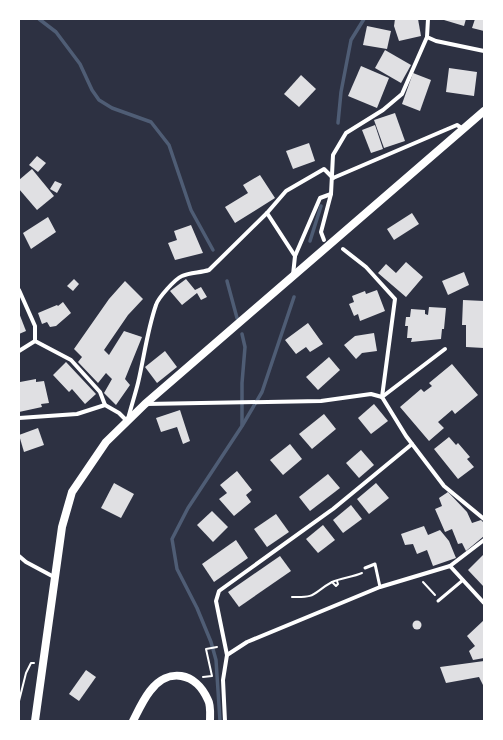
<svg xmlns="http://www.w3.org/2000/svg" width="503" height="740" font-family="'Open Sans',sans-serif">
<rect width="100%" height="100%" fill="#2d3142"/>
<g fill="none" stroke-linecap="round" stroke-linejoin="round">
<g stroke="#4f5d75" stroke-width="3.5">
<polyline points="39,19 56,32 80,64 92,90 99,100 112,108 151,122 169,145 191,210 213,250"/>
<polyline points="338,123 341,92 351,40 364,19"/>
<polyline points="310,241 321,206"/>
<polyline points="227,281 237,318"/>
<polyline points="242,425 242,383 245,347 242,334"/>
<polyline points="220,721 216,660 211,642 197,608 177,569 172,539 188,508 242,426 262,392 294,297"/>
</g>
</g>
<g fill="#e0e0e3">
<polygon points="395,19 418,19 421,36 399,41 394,26"/>
<polygon points="445,19 466,19 464,26 444,20"/>
<polygon points="475,19 484,19 484,31 472,28"/>
<polygon points="367,26 391,31 387,49 363,45"/>
<polygon points="385,50 411,65 401,83 375,68"/>
<polygon points="361,66 389,78 377,108 348,96"/>
<polygon points="449,68 477,72 474,96 446,92"/>
<polygon points="413,73 431,80 420,111 402,104"/>
<polygon points="301,75 316,89 299,107 284,94"/>
<polygon points="395,113 405,141 384,148 374,120"/>
<polygon points="375,125 383,149 371,153 362,130"/>
<polygon points="309,143 315,161 293,169 286,151"/>
<polygon points="37,156 46,163 38,172 29,165"/>
<polygon points="32,169 54,196 37,210 19,189 19,180"/>
<polygon points="260,175 275,198 235,223 225,207 248,193 243,185"/>
<polygon points="55,181 62,184 57,193 50,189"/>
<polygon points="412,213 419,224 394,240 387,229"/>
<polygon points="48,217 56,232 31,249 23,233"/>
<polygon points="191,225 203,253 175,260 168,243 177,240 174,231"/>
<polygon points="406,262 423,277 406,297 378,273 386,264 396,273"/>
<polygon points="464,272 469,285 448,295 442,281"/>
<polygon points="74,279 79,284 73,291 67,286"/>
<polygon points="186,279 195,290 201,287 207,297 201,300 197,293 182,305 170,291"/>
<polygon points="125,281 143,299 128,315 104,350 109,355 124,331 142,337 125,379 130,385 116,405 104,393 112,379 106,373 98,383 78,362 82,357 74,349 109,299"/>
<polygon points="377,290 385,311 360,321 358,314 354,316 349,304 354,302 352,296 365,291 366,294"/>
<polygon points="463,300 484,301 484,348 466,347 466,325 462,325"/>
<polygon points="63,302 71,313 56,326 50,327 47,322 42,324 38,313 57,305 58,306"/>
<polygon points="429,307 446,308 444,329 442,329 441,339 411,342 412,338 407,338 408,326 405,326 406,317 410,317 411,309 425,310 425,314 428,315"/>
<polygon points="19,313 26,331 19,334"/>
<polygon points="308,323 323,344 310,352 306,347 296,354 285,340"/>
<polygon points="374,333 377,351 362,353 356,359 344,345 355,336"/>
<polygon points="165,351 177,367 157,383 145,367"/>
<polygon points="329,357 340,370 318,390 306,377"/>
<polygon points="66,362 96,394 85,404 72,389 69,392 53,375"/>
<polygon points="452,364 478,395 455,414 452,410 438,422 444,428 429,441 400,407 421,389 424,392 432,386 429,383"/>
<polygon points="36,379 36,382 44,381 49,403 41,404 42,407 19,412 20,382"/>
<polygon points="374,404 388,421 371,434 358,418"/>
<polygon points="180,410 190,441 183,444 177,427 161,432 156,418"/>
<polygon points="324,414 336,429 312,449 299,434"/>
<polygon points="38,428 44,445 24,452 19,435"/>
<polygon points="449,437 456,445 458,443 470,457 467,459 474,467 458,479 434,449"/>
<polygon points="290,444 302,459 283,475 270,460"/>
<polygon points="361,450 374,465 359,478 346,463"/>
<polygon points="237,471 252,490 246,495 251,502 234,516 219,499 227,493 220,485"/>
<polygon points="328,474 340,488 310,511 299,497"/>
<polygon points="114,483 134,494 121,518 101,508"/>
<polygon points="376,483 389,498 369,514 357,499"/>
<polygon points="448,492 467,512 472,523 481,520 484,523 484,536 466,551 462,543 458,544 452,529 445,532 435,509 442,506 439,498"/>
<polygon points="351,505 362,519 343,533 333,520"/>
<polygon points="212,511 228,527 213,542 197,525"/>
<polygon points="276,514 289,532 267,547 254,529"/>
<polygon points="323,525 335,540 318,553 306,539"/>
<polygon points="424,526 428,535 440,530 449,541 456,558 433,566 427,550 417,554 413,544 405,545 401,534"/>
<polygon points="236,540 248,558 214,582 202,564"/>
<polygon points="484,554 484,587 468,570"/>
<polygon points="280,556 291,571 239,607 228,592"/>
<polygon points="484,620 484,658 473,660 469,651 475,646 467,636"/>
<circle cx="417" cy="625" r="4.5"/>
<polygon points="484,661 483,685 479,677 446,683 440,667"/>
<polygon points="86,670 96,677 79,701 69,694"/>
</g>
<g fill="none" stroke-linecap="round" stroke-linejoin="round">
<g stroke="#fff" stroke-width="2">
<polyline points="332,582 336,586 338,584 337,581"/>
<polyline points="423,582 435,595"/>
<path d="M 292,597 C 318,598 312,593 332,582 C 341,578 353,577 362,573"/>
<polyline points="203,677 212,676 206,649 217,647"/>
<polyline points="19,701 26,673 31,663 34,663"/>
</g>
<g stroke="#fff" stroke-width="3">
<polyline points="365,568 375,564 380,587"/>
<polyline points="438,601 463,580"/>
</g>
<g stroke="#fff" stroke-width="4">
<polyline points="428,19 427,37 436,41 484,51"/>
<polyline points="333,178 457,125 463,129"/>
<polyline points="267,213 295,256 293,275"/>
<polyline points="324,240 321,232 331,194"/>
<polyline points="343,249 366,267 395,299 382,397"/>
<polyline points="295,256 320,198 331,194 333,155 346,133 383,110 402,94 427,37"/>
<polyline points="19,290 35,326 35,341 71,360 100,392 105,405"/>
<polyline points="19,351 35,341"/>
<polyline points="382,397 445,349"/>
<polyline points="146,404 321,401 371,394 382,397 406,436 444,486 484,519"/>
<polyline points="19,418 77,414 105,405 119,413 127,421"/>
<path d="M 128,419 C 131,407 135,395 138,383 C 144,358 147,331 156,305 C 158,298 175,279 182,276 C 190,272 200,273 209,270 L 267,213 L 286,191 L 324,169 L 333,178"/>
<polyline points="19,556 26,562 54,577"/>
<polyline points="450,566 484,603"/>
<polyline points="227,655 216,601 219,591 333,509 412,444"/>
<polyline points="225,721 223,680 227,655 247,642 380,587 450,566 484,540"/>
</g>
<g stroke="#fff" stroke-width="8">
<polyline points="35,721 62,527 72,492 106,442 145,404 484,111"/>
<path d="M 133,721 C 138,711 143,700 150,691 C 168,667 196,672 208,700 C 211,705 210,715 210,721"/>
</g>
</g>
<rect width="503" height="740" fill="none" stroke="#ffffff" stroke-width="40"/>
</svg>
